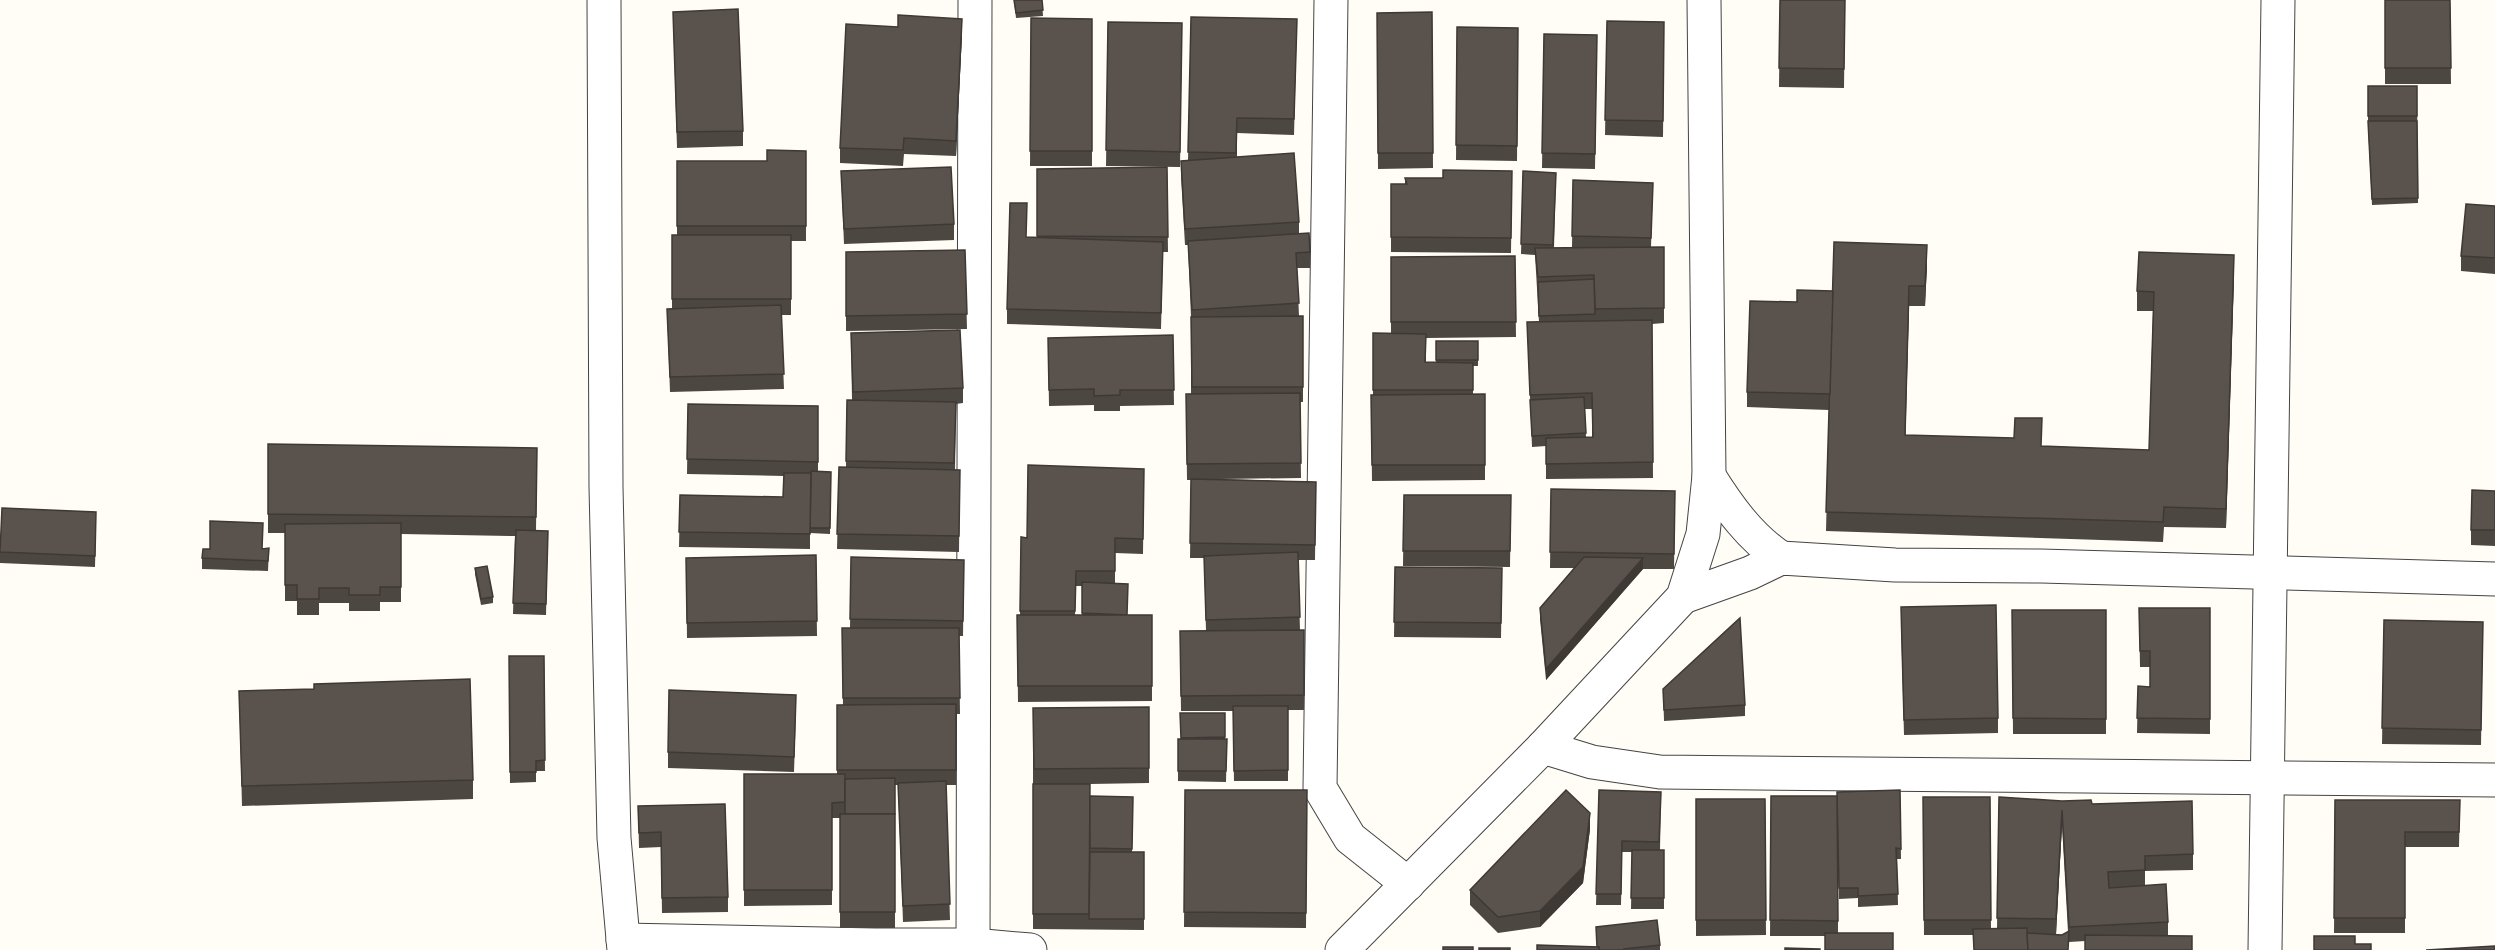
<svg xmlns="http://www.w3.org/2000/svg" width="2495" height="950" font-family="Spectral,serif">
<rect width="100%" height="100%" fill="#fffdf5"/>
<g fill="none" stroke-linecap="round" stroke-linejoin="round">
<defs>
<g id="minor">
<polyline points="604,0 606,487 614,838 624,950"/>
<polyline points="1331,0 1320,788 1350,838 1408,884"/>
<path d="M 1709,476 C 1729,508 1750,537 1781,558"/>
<polyline points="1683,597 1750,573 1781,558 1895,565 2041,566 2495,579"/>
<polyline points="1543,747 1592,762 1660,772 2495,780"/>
<polyline points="623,940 875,945 973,945 1030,950"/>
<polyline points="973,950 975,0"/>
<polyline points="1342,950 1543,747 1683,597 1703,534 1709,476 1704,0"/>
<polyline points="2265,950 2278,0"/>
</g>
</defs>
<use href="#minor" stroke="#444" stroke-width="35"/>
<use href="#minor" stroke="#fff" stroke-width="33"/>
</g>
<g fill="#4d4742" fill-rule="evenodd">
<polygon points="1014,0 1042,0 1043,16 1016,18"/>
<polygon points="1780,0 1845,0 1844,88 1779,87"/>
<polygon points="2385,0 2450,0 2451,84 2385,84"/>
<polygon points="673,12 743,131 743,146 677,148"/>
<polygon points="1432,12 1433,168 1378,169 1377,13"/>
<polygon points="1191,17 1297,19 1294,135 1237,133 1237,157 1299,222 1299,234 1310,252 1310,268 1297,268 1299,316 1303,316 1303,402 1300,402 1301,478 1221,479 1316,482 1315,560 1298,560 1300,630 1304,630 1304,710 1288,710 1288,781 1234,781 1233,711 1181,711 1180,631 1206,631 1204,558 1190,558 1191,480 1187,480 1186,394 1191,394 1191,317 1188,245 1185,245 1181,176 1181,161 1188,160"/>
<polygon points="1031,18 1092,19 1092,166 1030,166"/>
<polygon points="1607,21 1664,22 1663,137 1605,135"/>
<polygon points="1108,22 1182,23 1180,167 1106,166"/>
<polygon points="1457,27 1518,28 1517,161 1456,160"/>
<polygon points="962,34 956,156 904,154 903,166 840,163 840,148"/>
<polygon points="1544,34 1597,35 1595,169 1542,168"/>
<polygon points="2368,86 2417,86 2418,203 2372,205 2368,127"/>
<polygon points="806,151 806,241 791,241 791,315 781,315 784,389 670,392 667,309 672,309 672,235 677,235 677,161 767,161"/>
<polygon points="1167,167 1168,252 1163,252 1161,329 1007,324 1007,309 1027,237 1037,238 1037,169"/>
<polygon points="841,171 954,224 954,240 844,244"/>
<polygon points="1512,171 1511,253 1391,252 1391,184 1405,184 1405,178 1443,178"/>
<path d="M 1523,171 L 1556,173 L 1554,248 L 1602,248 L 1572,247 L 1573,180 L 1653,183 L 1651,247 L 1664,247 L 1664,323 L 1652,324 L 1653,478 L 1546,479 L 1546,446 L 1532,447 L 1527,322 L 1539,322 L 1535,255 L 1521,254 ZM 1585,409 L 1592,409 L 1592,437 L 1586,437 Z"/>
<polygon points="2495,206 2495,274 2461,271 2461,256"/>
<polygon points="965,250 967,329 846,331 846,252"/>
<polygon points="1515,256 1516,337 1426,338 1426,362 1436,362 1436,341 1478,341 1478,366 1473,366 1473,395 1485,394 1485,480 1372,481 1371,395 1373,395 1373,333 1391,334 1391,257"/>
<polygon points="1927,265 1925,306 1909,306 1905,435 2042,446 2149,450 2153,311 2137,311 2137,291 2234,275 2226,528 2164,527 2163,542 1826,531 1829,410 1747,407 1747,392 1833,291"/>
<polygon points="851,333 963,388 963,403 956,404 955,470 960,470 959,552 837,549 839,467 846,467 847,400 852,400"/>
<polygon points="1173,335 1174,405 1120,406 1120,411 1094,411 1094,405 1049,406 1048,338"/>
<polygon points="688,404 818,406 818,471 831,472 830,534 810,533 810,549 679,547 680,495 783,497 784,476 687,474"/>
<polygon points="268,444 537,448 536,531 548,531 546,615 513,614 515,536 401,534 401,602 380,602 380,611 349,611 349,603 319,603 319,615 297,615 297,601 285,601 285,533 268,533"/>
<path d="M 1144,469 L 1143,554 L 1115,553 L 1115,583 L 1127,615 L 1152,615 L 1152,701 L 1018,702 L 1017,615 L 1020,615 L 1021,537 L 1027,538 ZM 1076,586 L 1082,586 L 1082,615 L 1075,615 Z"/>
<polygon points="1551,489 1675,491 1674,569 1643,569 1546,680 1540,619 1540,608 1574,568 1550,568"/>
<polygon points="2495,491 2495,546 2471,545 2471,530"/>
<polygon points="1404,495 1511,495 1510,567 1403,566"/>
<polygon points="96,523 95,567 0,563 0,552"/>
<polygon points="269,548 268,571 202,569 202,558 210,549"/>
<polygon points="816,555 817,636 687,638 686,558"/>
<polygon points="851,557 964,560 963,636 959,636 960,714 956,714 956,785 946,785 950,920 903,922 898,785 895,785 895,928 840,928 840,818 832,818 832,905 744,906 744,774 837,774 837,705 843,705 842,628 850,628"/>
<polygon points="1395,567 1502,568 1501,638 1394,637"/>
<polygon points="475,568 493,597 493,603 481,605 475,574"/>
<polygon points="2139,608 2210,608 2210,734 2137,733 2138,686 2150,687 2150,667 2140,667"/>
<polygon points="2012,610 2106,610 2106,734 2013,734"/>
<polygon points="2384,620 2483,622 2481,745 2382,744"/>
<polygon points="1901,622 1998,718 1998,733 1904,735"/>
<polygon points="509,656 544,656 545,771 536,771 536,782 510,783"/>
<polygon points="314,689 473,780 473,799 242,806 239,691"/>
<polygon points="1663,689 1745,705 1745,716 1664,721"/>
<polygon points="1149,707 1149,783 1090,784 1090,796 1133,797 1132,852 1144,852 1144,930 1033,929 1033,708"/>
<polygon points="796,710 794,772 668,768 668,752"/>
<polygon points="1180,713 1225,713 1225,739 1227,739 1226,782 1178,781 1178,739 1181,739"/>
<polygon points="1185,790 1307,790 1306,928 1184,927"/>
<polygon points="1599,790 1661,792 1660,850 1664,850 1664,909 1631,909 1632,852 1622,852 1621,905 1596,905"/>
<polygon points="1900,790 1901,859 1897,859 1898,905 1858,907 1858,898 1839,899 1838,828 1838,933 1825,936 1770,936 1771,796 1837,796"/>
<path d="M 1923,797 L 1990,797 L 1991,929 L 1997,928 L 1999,797 L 2092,804 L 2193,854 L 2193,870 L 2145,871 L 2145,885 L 2168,922 L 2168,936 L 2069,942 L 1973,935 L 1924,935 ZM 2062,825 L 2068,932 L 2062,935 L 2056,934 Z"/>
<polygon points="1696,799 1765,799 1766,935 1696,936"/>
<polygon points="2335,800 2460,800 2459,847 2405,847 2405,933 2334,933"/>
<polygon points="638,806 728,897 728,912 662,913 661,847 639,848"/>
<polygon points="1590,829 1583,883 1540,927 1498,933 1470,905 1470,890"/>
<polygon points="1596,927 1660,945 1660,950 1537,950 1597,947"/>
</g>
<g fill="#3f3936">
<polygon points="962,19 962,34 956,156 956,141"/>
<polygon points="1927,245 1927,265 1925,306 1925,286"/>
<polygon points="2234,255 2234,275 2226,528 2226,509"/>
<polygon points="1909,286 1909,306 1905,454 1905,435"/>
<polygon points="1643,558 1643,569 1546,680 1546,669"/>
<polygon points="2062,810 2062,825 2056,934 2056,919"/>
<polygon points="1590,813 1590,829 1583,883 1540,927 1540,911"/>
</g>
<g fill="#5a524d" stroke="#3f3936" stroke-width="1.5">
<polygon points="1014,0 1042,0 1043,10 1016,13"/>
<polygon points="1780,0 1845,0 1844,69 1779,68"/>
<polygon points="2385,0 2450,0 2451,68 2385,68"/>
<polygon points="738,9 743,131 677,132 673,12"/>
<polygon points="1432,12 1433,153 1378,153 1377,13"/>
<polygon points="898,15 962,19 956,141 904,138 903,150 840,148 846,24 898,27"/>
<polygon points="1191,17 1297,19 1294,119 1237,118 1236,153 1188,152"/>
<polygon points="1031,18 1092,19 1092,151 1030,151"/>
<polygon points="1607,21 1664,22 1663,121 1605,120"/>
<polygon points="1108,22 1182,23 1180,152 1106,150"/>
<polygon points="1457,27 1518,28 1517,146 1456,145"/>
<polygon points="1544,34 1597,35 1595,154 1542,153"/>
<rect x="2368" y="86" width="49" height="30"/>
<polygon points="2368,121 2417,121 2418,198 2372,199"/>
<polygon points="767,150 806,151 806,226 677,226 677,161 767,161"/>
<polygon points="1294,153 1299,222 1185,229 1181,161"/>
<polygon points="951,167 954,224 844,229 841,171"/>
<polygon points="1167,167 1168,237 1037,236 1037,169"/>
<polygon points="1443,170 1512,171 1511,238 1391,237 1391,184 1407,184 1405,178 1443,178"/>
<polygon points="1523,171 1556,173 1553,245 1521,244"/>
<polygon points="1573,180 1653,183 1651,238 1572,236"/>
<polygon points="1010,203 1027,203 1026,237 1163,242 1161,313 1007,309"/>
<polygon points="2466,204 2495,206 2495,258 2461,256"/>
<polygon points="1309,233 1310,252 1296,253 1299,303 1192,310 1188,241"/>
<rect x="672" y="235" width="119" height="64"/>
<polygon points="1834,242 1927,245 1925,286 1909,286 1905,435 2014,438 2015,418 2042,418 2041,446 2149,450 2154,292 2137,291 2139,252 2234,255 2226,509 2164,507 2163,522 1826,512"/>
<polygon points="1664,247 1664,308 1595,309 1594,275 1538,277 1535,248"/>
<polygon points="965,250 967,314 846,316 846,252"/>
<polygon points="1515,256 1516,322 1391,322 1391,257"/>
<polygon points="1594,279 1595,314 1539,316 1538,282"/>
<polygon points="1797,290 1833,291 1830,394 1747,392 1750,301 1797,302"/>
<polygon points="781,305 784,374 670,377 667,309"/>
<polygon points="1303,316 1303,387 1192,387 1191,317"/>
<polygon points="1652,320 1653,462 1546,464 1546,438 1593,437 1592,393 1530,395 1527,322"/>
<polygon points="960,330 963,388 853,392 851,333"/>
<polygon points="1373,333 1426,334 1425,362 1473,363 1473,390 1373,390"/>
<polygon points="1173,335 1174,390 1120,390 1120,395 1094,396 1094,389 1049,390 1048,338"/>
<rect x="1436" y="341" width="42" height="19"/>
<polygon points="1300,393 1301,463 1187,464 1186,394"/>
<polygon points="1485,394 1485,465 1372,465 1371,395"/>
<polygon points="1584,397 1586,433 1532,436 1530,400"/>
<polygon points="847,400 956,402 954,463 846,461"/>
<polygon points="688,404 818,406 818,462 687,459"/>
<polygon points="268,444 537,448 536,517 268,514"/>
<polygon points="1028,465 1144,469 1143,539 1115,538 1115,571 1076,571 1075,611 1020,611 1021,537 1027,538"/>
<polygon points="839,467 960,470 959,536 837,534"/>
<polygon points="811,471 831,472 830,528 810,528"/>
<polygon points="784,473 811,473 810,534 679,532 680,495 783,497"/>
<polygon points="1191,479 1316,482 1315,545 1190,543"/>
<polygon points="1551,489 1675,491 1674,554 1550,552"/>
<polygon points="2472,490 2495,491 2495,530 2471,530"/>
<polygon points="1404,495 1511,495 1510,551 1403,551"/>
<polygon points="2,508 96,512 95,556 0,552"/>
<polygon points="210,521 263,523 262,549 269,548 268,561 202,558 203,549 210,549"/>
<polygon points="401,523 401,587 380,587 380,595 349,595 349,588 319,588 319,599 297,599 297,585 285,585 285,524"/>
<polygon points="516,530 548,531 546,604 513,603"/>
<polygon points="1298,552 1300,617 1206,620 1204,556"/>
<polygon points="816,555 817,621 687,623 686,558"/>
<polygon points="851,557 964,560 963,621 850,619"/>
<polygon points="1584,557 1643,558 1546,669 1540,608"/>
<polygon points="487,566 493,597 481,599 475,568"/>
<polygon points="1395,567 1502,568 1501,623 1394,622"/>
<polygon points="1082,582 1128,584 1127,615 1082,613"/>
<polygon points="1996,605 1998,718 1904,720 1901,607"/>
<polygon points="2139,608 2210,608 2210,719 2137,718 2138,686 2150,687 2150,651 2140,651"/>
<polygon points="2012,610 2106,610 2106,719 2013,718"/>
<polygon points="1017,615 1152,615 1152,686 1018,686"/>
<polygon points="1740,618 1745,705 1664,710 1663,689"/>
<polygon points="2384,620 2483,622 2481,730 2382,728"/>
<polygon points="842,628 959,628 960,698 843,698"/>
<polygon points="1304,630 1304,695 1181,696 1180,631"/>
<polygon points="509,656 544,656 545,760 536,761 536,772 510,772"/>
<polygon points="470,679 473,780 242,786 239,691 314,689 314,684"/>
<polygon points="669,690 796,695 794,757 668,752"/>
<polygon points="956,704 956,770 837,770 837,705"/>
<polygon points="1233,706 1288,706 1288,770 1234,771"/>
<polygon points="1149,707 1149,768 1034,769 1033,708"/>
<polygon points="1180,713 1225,713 1225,737 1181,738"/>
<polygon points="1178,739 1227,739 1226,771 1178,771"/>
<polygon points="744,774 845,774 845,802 832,803 832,890 744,890"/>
<polygon points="895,778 895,814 845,814 845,779"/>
<polygon points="946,781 950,904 903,906 898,783"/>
<polygon points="1033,784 1090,784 1089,914 1033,914"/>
<polygon points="1185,790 1307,790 1306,913 1184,912"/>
<polygon points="1566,790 1590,813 1583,867 1540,911 1498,917 1470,890"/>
<polygon points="1599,790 1661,792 1659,842 1622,841 1621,894 1596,894"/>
<polygon points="1900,790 1901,849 1896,848 1898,894 1858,896 1858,888 1839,888 1837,792"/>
<polygon points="1090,796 1133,797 1132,849 1090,848"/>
<polygon points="1771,796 1837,796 1838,921 1770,920"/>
<polygon points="1923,797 1990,797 1991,920 1924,920"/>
<polygon points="1999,797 2062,801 2091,800 2092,804 2192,801 2193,854 2145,856 2145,870 2108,872 2109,888 2166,884 2168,922 2069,927 2062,810 2056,919 1997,918"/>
<polygon points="1696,799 1765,799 1766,920 1696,920"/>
<polygon points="2335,800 2460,800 2459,832 2405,832 2405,918 2334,918"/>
<polygon points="725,804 728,897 662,898 661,832 639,833 638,806"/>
<rect x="840" y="814" width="55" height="98"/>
<polygon points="1632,850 1664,850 1664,898 1631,898"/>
<polygon points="1090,852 1144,852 1144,919 1089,919"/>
<polygon points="1657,920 1660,945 1624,949 1624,950 1599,950 1599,947 1597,947 1596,927"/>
<polygon points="2027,928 2028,950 1974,950 1973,929"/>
<polygon points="2069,931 2068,950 2028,950 2027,933 2062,935"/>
<rect x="1825" y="933" width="68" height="17"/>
<polygon points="2085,935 2192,936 2192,950 2085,950"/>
<polygon points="2314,936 2355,936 2355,944 2371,944 2371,950 2314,950"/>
<polygon points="1537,945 1599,947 1599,950 1537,950"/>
<polygon points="2495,946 2495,950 2426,950"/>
<rect x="1443" y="947" width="30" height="3"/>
<rect x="1479" y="948" width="31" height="2"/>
<polygon points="1785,948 1820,949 1820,950 1785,950"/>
</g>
</svg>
